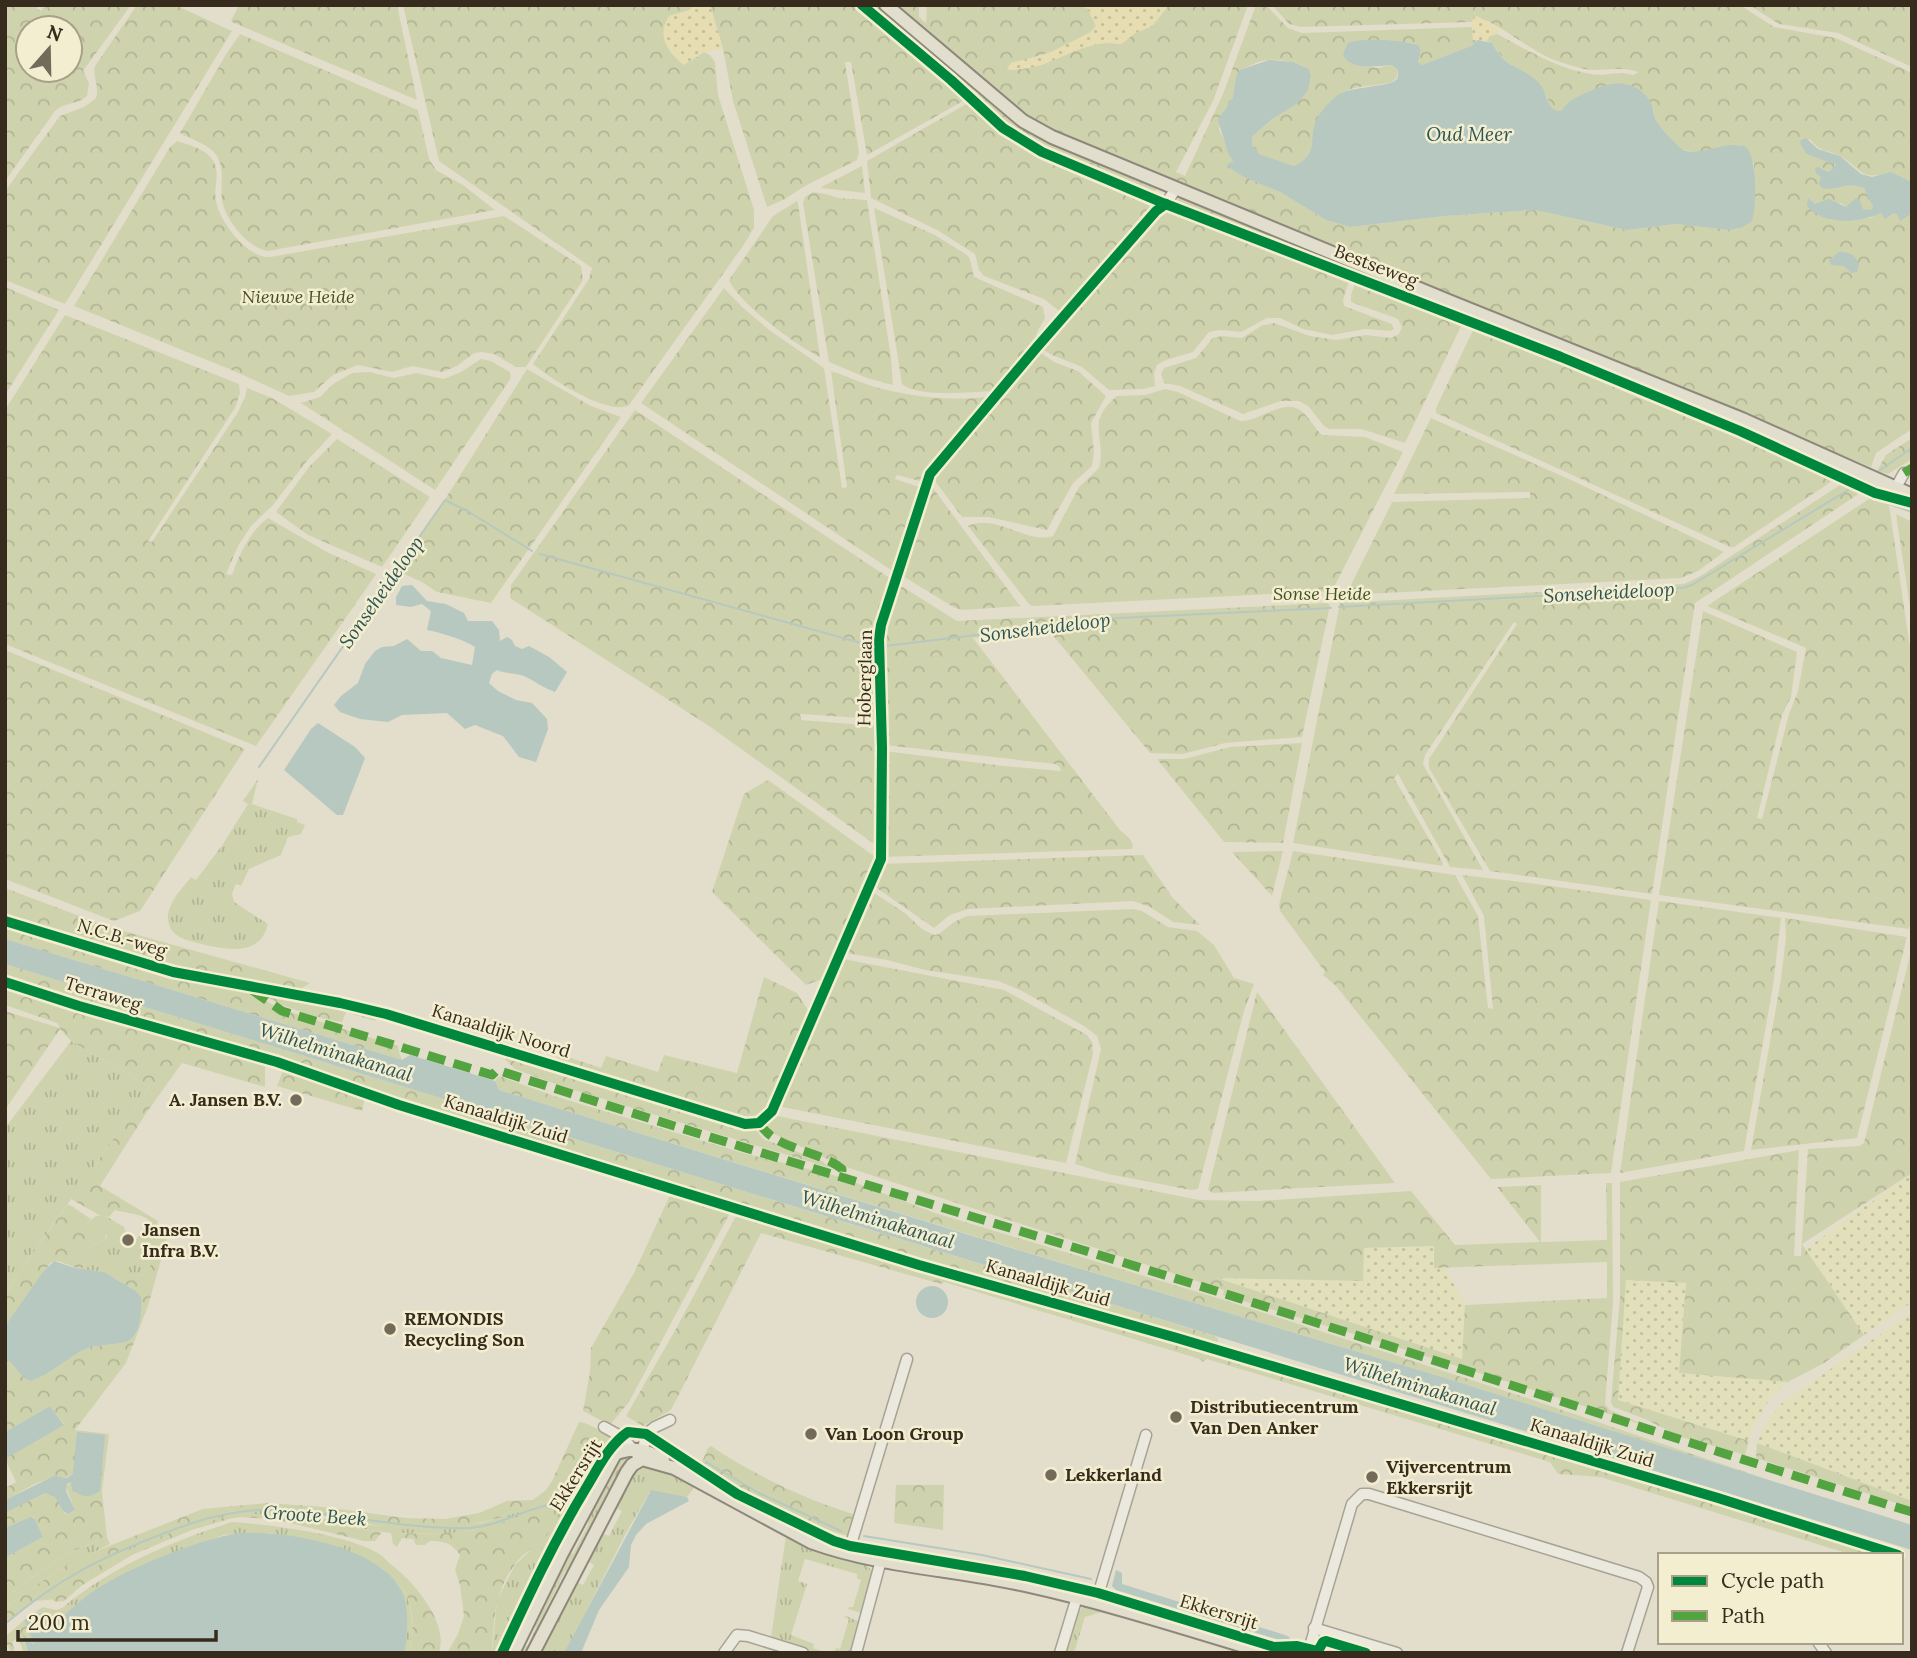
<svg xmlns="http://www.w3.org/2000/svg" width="1917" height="1658" font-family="Lora,serif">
<defs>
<pattern id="farmland-dots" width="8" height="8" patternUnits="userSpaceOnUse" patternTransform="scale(1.75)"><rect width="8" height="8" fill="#e2dfbb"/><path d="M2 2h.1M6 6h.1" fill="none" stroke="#c2c0a0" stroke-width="1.8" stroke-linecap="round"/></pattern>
<pattern id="grass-tufts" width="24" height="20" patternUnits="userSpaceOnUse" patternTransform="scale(1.75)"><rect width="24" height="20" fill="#cfd3ad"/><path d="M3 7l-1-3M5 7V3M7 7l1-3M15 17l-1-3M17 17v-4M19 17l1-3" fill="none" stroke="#b2b594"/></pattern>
<pattern id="forest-crowns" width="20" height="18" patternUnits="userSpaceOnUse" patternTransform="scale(1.75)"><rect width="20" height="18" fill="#cfd3ad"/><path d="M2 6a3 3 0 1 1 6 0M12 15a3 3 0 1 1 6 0" fill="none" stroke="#b2b594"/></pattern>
<pattern id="sand-dots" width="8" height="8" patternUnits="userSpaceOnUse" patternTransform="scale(1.75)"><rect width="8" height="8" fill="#e6ddb2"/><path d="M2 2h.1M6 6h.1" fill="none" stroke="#c6be99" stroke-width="1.8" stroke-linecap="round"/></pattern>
</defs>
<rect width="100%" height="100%" fill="#e3decb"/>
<g fill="url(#farmland-dots)">
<polygon points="1912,1173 1912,1302 1864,1335 1806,1249"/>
<polygon points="1434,1246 1465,1305 1462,1359 1215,1278 1363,1281 1364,1248"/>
<polygon points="1625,1280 1686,1283 1680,1360 1788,1382 1770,1398 1752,1429 1749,1441 1618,1400"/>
<polygon points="1912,1312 1912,1501 1757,1443 1765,1425 1782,1403"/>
</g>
<g fill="url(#grass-tufts)">
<path d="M 258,779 L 252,804 L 297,819 L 297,822 L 305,825 L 301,834 L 288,837 L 281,855 L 249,869 L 241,886 L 236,884 L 232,894 L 234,902 L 268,924 C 260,956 230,950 205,945 C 191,941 169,939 168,919 C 167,903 182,889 191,877 L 196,880 L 223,844 L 248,804 L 243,801 Z"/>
<polygon points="71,1041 150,1087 5,1293 5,1128"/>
<path d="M 104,1215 L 124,1227 L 125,1231 L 137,1239 L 142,1232 L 147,1236 L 144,1242 C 156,1250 155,1269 140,1275 C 134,1278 128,1275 123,1274 L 116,1279 L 100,1271 L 82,1270 L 90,1246 L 106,1239 L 107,1236 L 86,1224 L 96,1216 Z"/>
<polygon points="605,1461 509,1653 504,1653 565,1527"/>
<polygon points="648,1465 663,1471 694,1488 687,1497 650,1491 625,1535 567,1649 564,1653 540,1653 576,1582 583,1585 594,1565 587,1561 601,1533 609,1536 622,1511 614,1507 635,1470"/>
<polygon points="548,1497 573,1507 542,1563 501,1653 492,1653 497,1600 515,1565 549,1532 546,1510 486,1529 446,1534 391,1533 263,1514 210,1521 125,1552 100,1565 49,1600 33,1601 100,1559 143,1541 223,1514 264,1510 369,1525 420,1529 481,1523 529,1508"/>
<polygon points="595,1503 605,1507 571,1573 565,1571 546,1610 550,1614 531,1653 519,1653 523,1645 528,1646 536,1627 532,1626 570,1552 573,1554 589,1523 586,1521"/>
<path d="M 232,1522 C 266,1524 371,1536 389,1563 C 391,1566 393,1573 396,1577 C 413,1600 415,1624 409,1653 L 404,1653 L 406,1620 L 404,1599 L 400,1587 L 382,1569 L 323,1543 L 269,1533 L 224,1535 L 178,1551 L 104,1585 L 54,1622 L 47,1621 L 42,1613 L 36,1611 L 43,1607 L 56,1610 L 62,1608 C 113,1566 170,1542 232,1522 Z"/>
<polygon points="786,1536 864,1562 874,1573 864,1611 861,1613 848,1609 849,1607 853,1607 861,1580 857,1578 857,1574 805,1559 798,1581 807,1584 791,1635 814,1644 813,1648 827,1653 816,1653 774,1640 771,1637"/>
<polygon points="107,1537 110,1544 58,1570 5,1608 5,1597 52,1563 73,1551"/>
<polygon points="1085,1606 1108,1610 1085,1617 1074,1653 1065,1653 1077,1612"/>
<polygon points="846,1616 860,1622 852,1653 834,1653 836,1648 840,1649 849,1619 844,1617"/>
</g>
<g fill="url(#forest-crowns)" fill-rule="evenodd">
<path d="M 5,5 L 39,5 L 37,9 L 41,11 L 45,5 L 131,5 L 83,71 L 89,83 L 87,96 C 78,105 64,102 55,111 L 5,181 ZM 70,28 L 70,70 L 28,70 L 28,28 Z"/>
<path d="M 137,5 L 175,5 L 232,31 L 65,304 L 5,280 L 5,191 L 60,116 L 84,107 L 96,98 C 100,86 92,77 95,66 Z"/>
<polygon points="239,5 397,5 417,100 234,23 231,21"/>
<path d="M 403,5 L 693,5 L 690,10 L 669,16 C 661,39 665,47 681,63 L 692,60 L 704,52 L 710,55 L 715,62 L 718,95 L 754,210 L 754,228 L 743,246 L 629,405 C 610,417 549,378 533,364 L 589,279 L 592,268 L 439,161 Z"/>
<polygon points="710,5 856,5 965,100 867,155 851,62 845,62 859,152 857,160 805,186 785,199 767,207 733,101 723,49"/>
<polygon points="864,5 878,5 976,88 967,94"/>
<path d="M 892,5 L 919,5 L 919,17 L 926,23 L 927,5 L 1081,5 L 1088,9 L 1096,26 C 1083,45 1034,58 1011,63 L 1008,69 L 1012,70 L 1042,65 L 1071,51 L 1098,42 L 1121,44 L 1135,33 L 1150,27 L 1169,5 L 1248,5 L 1213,101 L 1176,172 L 1185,176 L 1223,94 L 1256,5 L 1266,5 L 1288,28 L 1302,33 L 1472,27 L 1473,39 L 1478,40 L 1471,46 L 1422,65 L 1418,62 L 1421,51 L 1419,45 L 1406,42 L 1356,41 L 1357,65 L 1366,65 L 1376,68 L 1392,65 L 1398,70 L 1397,77 L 1392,82 C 1375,87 1354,84 1339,95 C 1331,100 1320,111 1317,119 C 1310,142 1318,153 1294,166 L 1259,154 L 1252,145 L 1252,137 L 1272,119 L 1297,104 L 1311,75 C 1305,63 1282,59 1268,60 C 1259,60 1249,67 1240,70 L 1233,97 L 1224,110 L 1219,129 L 1233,161 L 1227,165 L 1252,180 L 1280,192 L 1326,220 L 1350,227 L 1445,216 L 1535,210 L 1627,230 L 1676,224 L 1729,230 L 1741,228 L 1753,218 L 1754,164 L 1740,145 L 1697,152 L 1683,150 C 1674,142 1664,132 1657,122 C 1654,117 1655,112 1652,106 C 1642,84 1618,80 1597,89 C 1582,95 1572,98 1561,112 L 1556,112 L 1550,107 C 1542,69 1509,76 1492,43 L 1486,41 L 1490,36 L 1497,34 C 1527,50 1556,68 1590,74 C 1605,77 1616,70 1634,75 L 1638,72 C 1622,66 1610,70 1594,70 C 1583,70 1567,64 1557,61 C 1530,52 1497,20 1474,17 L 1472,22 L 1301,27 L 1289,24 L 1272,5 L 1740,5 L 1774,27 L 1836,38 L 1912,73 L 1912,182 L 1891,172 C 1859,182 1863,169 1840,156 C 1826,149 1821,153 1810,139 L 1800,143 L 1812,156 L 1835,163 L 1834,168 L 1829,172 L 1822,168 L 1822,179 L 1833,189 L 1851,183 L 1864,188 L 1873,207 L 1872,210 L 1866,210 L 1851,203 L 1846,207 L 1841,203 L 1815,204 L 1807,199 L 1831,220 L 1870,218 L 1881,213 L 1887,218 L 1894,213 L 1912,213 L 1912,429 L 1876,453 L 1871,467 L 1076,144 L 1031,120 Z"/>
<polygon points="1749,5 1912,5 1912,67 1838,33 1779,24"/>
<path d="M 240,34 L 418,110 L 429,159 L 436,170 L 463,185 L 495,210 L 268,251 C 247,248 225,219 222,200 C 220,185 225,170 217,156 C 209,144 192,140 180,133 L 225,56 Z"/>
<path d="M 981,92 L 1158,187 L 1152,195 C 1111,180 1066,165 1028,142 C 1008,129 991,114 973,98 Z"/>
<path d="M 968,103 C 985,117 1001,132 1020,144 C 1059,170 1110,187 1154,204 L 1140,225 L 1059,311 L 1044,299 L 984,276 L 979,270 L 975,254 L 937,230 L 871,198 L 867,161 Z"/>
<path d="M 177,141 C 187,144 205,149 211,158 C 222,171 213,186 216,201 C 219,221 248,259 270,257 L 504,216 L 581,266 L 583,280 L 526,367 L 516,367 L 494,354 L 482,352 L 474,353 L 457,366 L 442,372 L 412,366 L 392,372 L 358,365 L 333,375 L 314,392 L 289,396 L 234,371 L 74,306 L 170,147 Z"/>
<polygon points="862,166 865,193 821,188 823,186"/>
<polygon points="813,192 826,194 838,198 867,200 891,358 893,385 867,378 829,362 803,203 805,197"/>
<polygon points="1183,197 1468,312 1466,315 1462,316 1175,203 1178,199"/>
<path d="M 797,201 L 798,203 L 820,357 C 798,347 738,303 729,280 L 773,216 Z"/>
<polygon points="1168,206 1350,278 1343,300 1344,306 1392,324 1394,329 1391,331 1365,329 1332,335 1303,329 1280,318 1267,318 1241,332 1220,330 1209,332 1193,352 1166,360 1157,365 1154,373 1155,386 1143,389 1109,390 1082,367 1052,355 1040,348"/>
<path d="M 874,208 L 935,235 L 967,255 L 970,259 L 974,277 L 1043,307 L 1045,318 L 1037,332 L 1034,344 L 993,391 C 971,392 919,398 902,384 Z"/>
<polygon points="1356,280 1463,322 1405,443 1361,429 1329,429 1324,426 1308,406 1299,401 1281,401 1243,414 1180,386 1164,383 1161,374 1164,368 1196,358 1213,338 1222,336 1242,338 1261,326 1274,323 1310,336 1336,340 1366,335 1391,338 1399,334 1402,327 1398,319 1351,302 1351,295"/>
<polygon points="5,287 59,310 5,395"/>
<path d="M 724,288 L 742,307 L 768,329 L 824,368 L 842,488 L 847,487 L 831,371 C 845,375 858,382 872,386 C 911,397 947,401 986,397 L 933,459 L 920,481 L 897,475 L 895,479 L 919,487 L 894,572 L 641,403 Z"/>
<path d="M 65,315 L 239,384 L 240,393 L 235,408 L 148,541 L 152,542 L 238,412 L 245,397 L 247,388 L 272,398 L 332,434 L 306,462 L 273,505 L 251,526 L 238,546 L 226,574 L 232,575 C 239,555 250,531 268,518 L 327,552 L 376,574 L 375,576 L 256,746 L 5,644 L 5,410 Z"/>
<polygon points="1480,319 1724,417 1868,480 1863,482 1564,361 1480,324"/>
<polygon points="1474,328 1838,477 1734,547 1730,547 1436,413 1436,408"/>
<polygon points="1037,350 1054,362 1078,371 1106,396 1091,423 1094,452 1092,466 1073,483 1047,530 988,517 962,517 932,477"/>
<polygon points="481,359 491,361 510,372 511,378 435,490 301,403 320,397 333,384 352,373 369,372 394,378 416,373 444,379 461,372"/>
<polygon points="527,369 591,406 621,417 491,603 437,592 422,582 397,571 451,490"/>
<path d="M 1165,389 L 1178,392 L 1240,421 C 1259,422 1282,398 1300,410 C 1309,416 1314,428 1322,435 L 1365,437 L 1403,452 L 1332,591 L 1032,606 L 1029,604 L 968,526 C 996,513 1028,545 1053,536 L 1079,487 L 1099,468 C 1107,438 1084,423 1117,396 L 1145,395 Z"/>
<polygon points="635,410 891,579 886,597 876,719 800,714 801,720 877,726 877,846 709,726 510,598 511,585"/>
<polygon points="1431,418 1571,480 1724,552 1698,571 1681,578 1346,595 1392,502 1530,498 1530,492 1394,494"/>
<polygon points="1912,438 1912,459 1888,474 1877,471 1886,455"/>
<polygon points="337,439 430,497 382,567 308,535 276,512 309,467"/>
<polygon points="1846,481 1866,489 1695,603 1652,894 1490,871 1429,768 1429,759 1517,624 1514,622 1425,755 1423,764 1483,870 1450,867 1398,774 1394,778 1443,863 1442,866 1293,843 1340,603 1684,584 1699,577"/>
<polygon points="930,484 1020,606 962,610 955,608 901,575"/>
<polygon points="1872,497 1879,502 1889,505 1912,661 1912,918 1909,929 1659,895 1703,611 1797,652 1791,697 1782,715 1757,818 1762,819 1789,714 1798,691 1806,648 1707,606"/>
<polygon points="1896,514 1912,522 1912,621"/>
<path d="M 898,584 L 957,621 L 1327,603 L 1330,605 L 1302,737 L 1225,743 L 1183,754 L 1150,753 L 1051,633 L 973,638 L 1120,830 C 1125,835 1135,840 1132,849 L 881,857 L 886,842 L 885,751 L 1004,766 L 1061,771 L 1059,766 L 1055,764 L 885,745 L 883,642 Z"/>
<polygon points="5,650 245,749 140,911 114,921 5,879"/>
<polygon points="1302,743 1283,843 1224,842 1157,759 1184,759 1230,747"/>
<polygon points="768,780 874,856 873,864 830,966 820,980 806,985 712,892 744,794"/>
<polygon points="1283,851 1272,896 1232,852 1281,851"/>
<polygon points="1293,851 1455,875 1478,916 1488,1008 1493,1009 1484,916 1462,875 1522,882 1651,900 1611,1173 1491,1179 1336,986 1323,975 1325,972 1280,911 1279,905"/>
<polygon points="1143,855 1172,897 1200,925 1173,922 1150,907 1133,901 968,909 950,915 934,928 871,884 880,864"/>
<polygon points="5,888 106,926 310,983 299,990 197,975 5,918"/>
<polygon points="868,889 905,913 922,929 934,935 939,934 954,922 967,916 1133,909 1142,911 1168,927 1197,931 1214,945 1234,978 1254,984 1244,1011 1198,1189 1191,1190 1108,1174 1075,1164 1101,1049 1097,1036 1084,1026 1022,991 998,981 925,970 887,960 840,952"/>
<polygon points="1659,901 1781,918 1773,986 1744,1151 1620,1173"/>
<polygon points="1785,918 1907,937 1857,1138 1751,1150 1781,979 1786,937"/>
<polygon points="5,927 179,979 247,992 284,1010 397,1046 402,1060 5,939"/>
<polygon points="1912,947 1912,1173 1802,1244 1864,1335 1824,1363 1788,1382 1679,1373 1686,1283 1626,1280 1618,1400 1749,1441 1745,1455 1681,1437 1645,1419 1613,1407 1611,1402 1620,1297 1620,1182 1799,1150 1794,1256 1801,1256 1808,1149 1859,1146 1864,1143"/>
<polygon points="838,958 1004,990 1087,1035 1092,1042 1093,1054 1066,1163 777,1106"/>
<polygon points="5,964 1215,1336 1218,1339 1218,1345 880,1251 437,1116 181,1030 5,977"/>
<polygon points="764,977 797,993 808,1010 769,1109 762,1117 747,1120 556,1062 559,1054 601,1068 606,1056 658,1072 664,1055 737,1073"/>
<path d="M 5,985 L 262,1061 L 265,1067 L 265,1087 L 182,1063 L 145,1115 L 100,1186 L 158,1221 L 157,1226 L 168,1235 L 148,1306 L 126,1363 L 75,1430 L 109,1434 L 102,1491 L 107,1537 L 73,1551 L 52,1563 L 5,1597 L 5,1554 L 10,1555 L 43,1537 L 34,1517 L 5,1528 L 5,1513 L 45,1493 L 55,1496 L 64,1513 L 68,1514 L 75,1510 L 66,1487 L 71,1482 L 73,1473 C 65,1482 56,1477 46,1480 C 33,1483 18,1494 5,1500 L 5,1488 L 16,1482 L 5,1459 L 64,1424 L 50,1406 L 5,1432 L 5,1356 L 24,1378 L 30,1381 C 51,1375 67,1356 88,1348 C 99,1344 124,1345 131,1339 C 140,1332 142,1314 142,1303 L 136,1291 L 116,1279 L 122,1274 C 128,1275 134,1277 140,1275 C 155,1269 156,1250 143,1242 L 147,1236 L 144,1233 L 150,1222 C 144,1213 127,1214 115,1210 L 109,1217 L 99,1215 L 71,1199 L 150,1087 L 71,1041 L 60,1029 L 5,1110 L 5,1011 L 60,1028 L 57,1023 L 5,1005 Z"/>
<polygon points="1257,992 1395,1183 1213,1193 1208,1190"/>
<path d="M 261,993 L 377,1016 L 375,1021 L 346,1012 L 342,1022 C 323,1020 275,1005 261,993 Z"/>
<polygon points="507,1055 754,1127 763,1139 822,1161 830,1168 561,1086 515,1069 505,1059"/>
<polygon points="288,1070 365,1098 362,1111 277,1086 282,1073"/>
<polygon points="502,1077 551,1095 743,1153 841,1177 935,1213 1221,1299 1530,1399 1775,1482 1442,1377 1026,1252 499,1090 495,1081 497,1078"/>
<path d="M 772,1115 L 1199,1200 L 1257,1201 L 1411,1191 L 1455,1245 L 1540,1242 L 1497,1187 L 1541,1185 L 1541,1242 L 1607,1240 L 1606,1183 L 1612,1183 L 1613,1302 L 1605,1404 L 1610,1410 L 1647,1426 L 1387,1344 L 1223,1295 L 1224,1290 L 840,1165 L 774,1134 L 764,1125 ZM 1434,1246 L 1434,1268 L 1607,1262 L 1607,1298 L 1465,1305 L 1462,1359 L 1217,1278 L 1363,1281 L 1364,1248 Z"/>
<polygon points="671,1193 731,1211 629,1402 610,1425 583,1411 590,1372 591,1348 634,1273"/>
<polygon points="68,1204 91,1219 87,1224 105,1234 106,1239 90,1246 82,1270 58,1261 51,1262 5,1326 5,1293"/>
<polygon points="738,1212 1084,1313 1884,1555 1853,1555 1600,1477 1558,1474 1550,1462 1207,1359 1203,1362 1200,1359 944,1282 942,1284 923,1279 761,1233 671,1410 643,1426 626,1416 677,1327"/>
<path d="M 579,1422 L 585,1423 L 614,1437 L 573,1507 L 548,1497 C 537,1508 520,1512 505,1516 C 461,1529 414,1534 369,1524 C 329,1516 277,1507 237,1511 C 214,1514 192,1523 171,1531 C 107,1554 57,1580 5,1624 L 5,1608 L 58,1570 L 86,1555 L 203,1509 L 267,1503 L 324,1507 L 406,1518 L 445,1519 L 479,1513 L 507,1501 L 533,1500 L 546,1490 L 552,1481 Z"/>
<polygon points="1757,1443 1912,1501 1912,1508 1756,1458"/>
<path d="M 711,1446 C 756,1476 804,1499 856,1515 L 849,1536 C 803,1526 740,1489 702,1462 L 708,1448 Z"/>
<polygon points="622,1457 628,1459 627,1464 605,1507 595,1503"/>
<polygon points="896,1485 944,1485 943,1530 894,1523"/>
<path d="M 546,1509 L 556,1515 C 557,1536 527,1548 515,1564 C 494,1593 494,1619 492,1653 L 447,1653 L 458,1634 L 464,1616 L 460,1585 L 455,1570 L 460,1555 C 452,1543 444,1541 430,1541 L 425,1545 L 416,1545 L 413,1539 L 402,1538 L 397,1547 L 393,1544 L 391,1533 L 436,1534 L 472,1531 Z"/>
<path d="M 263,1514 L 382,1532 L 375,1541 L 364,1541 L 274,1519 L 236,1517 L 192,1530 L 132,1555 L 81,1586 L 64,1601 L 56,1602 L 49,1598 C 96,1559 202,1512 263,1514 Z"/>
<path d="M 389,1563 C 412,1579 450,1623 439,1653 L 409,1653 C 417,1618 412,1591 386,1567 Z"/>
<polygon points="24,1620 34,1645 26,1637 22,1637 28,1653 24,1653 18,1638 12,1642 15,1653 11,1653 8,1645 6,1646 5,1653 5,1637"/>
</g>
<g fill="url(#sand-dots)">
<path d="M 693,5 L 710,5 L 723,49 L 702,52 L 684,65 C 668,52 656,36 669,16 L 690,10 Z"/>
<path d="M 1081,5 L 1169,5 L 1153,25 L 1135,33 L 1122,44 C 1079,37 1049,74 1007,69 L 1011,63 L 1047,54 L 1091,32 L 1096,26 L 1088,9 Z"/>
<polygon points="1477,16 1500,30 1497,34 1490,36 1486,41 1473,40 1472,23 1474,17"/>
</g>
<g fill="#b6c8bf">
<path d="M 1478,40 L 1492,43 C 1506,70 1521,65 1539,83 C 1548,92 1546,112 1561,111 C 1571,97 1582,95 1597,88 C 1616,80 1638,82 1650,101 C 1654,108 1653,115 1657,122 C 1664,132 1674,142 1683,150 C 1704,157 1727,138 1747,148 C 1757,161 1757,205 1752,221 L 1741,228 L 1729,230 L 1676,224 L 1627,230 L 1535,210 L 1445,216 L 1350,227 L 1326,220 L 1280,192 L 1242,176 L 1226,165 L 1233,161 L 1228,153 L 1218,120 L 1233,97 L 1236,77 L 1240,70 L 1269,60 L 1293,62 L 1308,69 L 1311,75 L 1308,90 L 1297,104 L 1272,119 L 1252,137 L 1252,145 L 1259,154 L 1294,166 C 1320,152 1308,142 1316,120 C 1320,111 1330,101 1338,95 C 1352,86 1389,87 1396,80 C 1399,77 1398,73 1398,70 L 1392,65 C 1377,66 1349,71 1343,54 L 1348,43 C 1365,37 1401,40 1419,45 L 1421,51 L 1418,62 L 1422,65 L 1471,46 Z"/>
<path d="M 1806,138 L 1818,149 L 1840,156 L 1861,174 L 1872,177 L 1891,172 L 1912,182 L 1912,213 L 1900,221 L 1897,214 L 1894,213 L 1885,219 L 1881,213 C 1859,223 1824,226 1807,206 L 1808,198 L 1815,204 L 1829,199 L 1846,207 L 1856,198 L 1860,200 L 1863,209 L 1871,210 L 1873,207 L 1864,188 C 1843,180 1840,192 1822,188 L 1819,183 L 1821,177 L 1816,173 L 1815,168 L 1818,167 L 1829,172 L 1836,165 L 1807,154 L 1800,143 L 1801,140 Z"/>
<path d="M 1839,252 C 1849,252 1855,254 1859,264 L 1857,272 L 1851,273 L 1844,266 L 1831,265 L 1829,260 Z"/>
<path d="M 412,585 L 427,601 L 446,604 L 464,613 L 468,621 L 492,621 L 499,630 L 500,641 L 507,637 L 512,640 L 515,646 L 522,649 L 529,646 L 549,657 L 567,672 L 555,692 C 543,688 535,681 524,676 C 517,673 506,674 497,670 L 492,674 L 489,683 L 498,691 L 516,700 L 532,703 L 547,719 L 548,729 L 536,762 L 519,757 L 503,736 L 475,725 L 465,729 L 447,713 L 402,715 L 388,722 L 360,719 L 340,712 L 334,705 L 341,696 L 358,683 L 365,664 L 375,651 L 382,647 L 394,646 L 407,639 L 421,651 L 432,651 L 441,658 L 472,665 L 475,647 C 465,640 439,632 427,630 L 431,611 L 422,604 L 411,607 L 396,605 L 396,597 L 402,586 Z"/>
<polygon points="318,723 355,747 365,758 343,815 337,815 284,770 311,729"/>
<polygon points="5,939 402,1060 410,1055 495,1081 499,1090 1028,1253 1442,1377 1912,1525 1912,1550 5,964"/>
<path d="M 54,1261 L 75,1268 L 104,1272 L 136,1291 L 141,1297 C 143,1308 141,1331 131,1339 C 125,1345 99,1344 88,1348 C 68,1356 51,1375 30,1381 L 24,1378 L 5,1356 L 5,1326 L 43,1272 Z"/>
<circle cx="932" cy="1302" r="16"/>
<polygon points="50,1406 64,1425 5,1459 5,1432"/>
<path d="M 77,1432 L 105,1435 L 100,1491 C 89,1498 82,1498 72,1489 L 71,1482 L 67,1484 L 66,1491 L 75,1510 L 68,1514 L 63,1511 L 55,1497 L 45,1493 L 5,1513 L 5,1500 L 54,1476 C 62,1476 66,1482 73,1473 Z"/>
<polygon points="651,1490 687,1497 689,1501 646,1524 636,1535 631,1545 629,1567 599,1610 581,1653 564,1653"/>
<polygon points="31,1517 35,1519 43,1537 10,1555 6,1555 5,1528"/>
<path d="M 240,1533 C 286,1531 373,1545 400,1588 C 410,1604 408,1635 404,1653 L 28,1653 L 22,1633 L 34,1645 L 24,1620 L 30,1616 L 38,1623 L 34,1613 L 35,1612 L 42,1613 L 47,1621 L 54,1622 C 67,1614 77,1603 88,1595 C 122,1570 198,1539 240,1533 Z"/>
<polygon points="1116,1570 1122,1573 1122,1584 1288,1636 1290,1638 1286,1642 1116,1590 1112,1586"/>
</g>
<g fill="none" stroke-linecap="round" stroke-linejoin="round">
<g stroke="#b6c8bf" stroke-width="2">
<polyline points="1880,470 1912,448"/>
<polyline points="1872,498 1912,512"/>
<polyline points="540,554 872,646"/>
<polyline points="1339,607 1683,588 1692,585 1853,487"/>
<polyline points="885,646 1117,618 1331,608"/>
<polyline points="259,767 445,500 469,512 532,551"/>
<polyline points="705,1465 706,1462 759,1493 841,1531"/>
<polyline points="864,1536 982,1555 1091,1579"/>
<path d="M 5,1624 C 58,1579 101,1557 165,1533 C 197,1521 228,1510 263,1510 C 332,1510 400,1530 469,1528 C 498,1527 527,1507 555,1504"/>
</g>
<defs>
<g id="minor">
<polyline points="1895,489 1904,473"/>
<polyline points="5,921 173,972 340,1003 386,1014 745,1124 759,1123 772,1111 881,859 882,748 879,639 881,625 930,474 1037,347 1156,211 1166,204 1176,188"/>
<polyline points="5,982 79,1006 277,1062 399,1105"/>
<polyline points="604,1427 622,1437 637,1454"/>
<polyline points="642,1455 646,1434 655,1427 670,1420"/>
<polyline points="848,1554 907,1359"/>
<polyline points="1096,1602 1146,1435"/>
<polyline points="1314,1628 1397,1653"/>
<polyline points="1818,1642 1826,1653"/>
<polyline points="724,1653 737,1635 748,1636 803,1653"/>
<polyline points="856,1653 881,1560"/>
<polyline points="1060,1653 1077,1597"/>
<polyline points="1308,1653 1352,1504 1362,1494 1369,1494 1639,1577 1646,1582 1648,1587 1627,1653"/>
</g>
<g id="major">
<polyline points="886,5 1023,121 1052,137 1451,302 1742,419 1912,495"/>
<path d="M 513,1653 L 561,1555 L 615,1454 C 633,1446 646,1450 663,1460"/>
<path d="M 533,1653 L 627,1472 L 632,1465 L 642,1459 L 674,1468 L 811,1542 C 880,1567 954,1569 1025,1585 C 1107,1603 1187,1629 1267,1653"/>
</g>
</defs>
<use href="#minor" stroke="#a8a295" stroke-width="13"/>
<use href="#major" stroke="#8d887b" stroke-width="16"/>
<use href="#minor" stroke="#ebe8dd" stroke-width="10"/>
<use href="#major" stroke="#e2dece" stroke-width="12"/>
<g stroke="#53a441" stroke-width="9" stroke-dasharray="18 9" stroke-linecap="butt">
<polyline points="1904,473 1912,468"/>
<path d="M 252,990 L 282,1011 L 492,1075 L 497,1070 C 726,1144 957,1211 1187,1282 C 1429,1357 1669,1438 1912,1512"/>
<path d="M 759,1123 C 777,1151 817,1149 842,1169 L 841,1177"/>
</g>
<defs>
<g id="cycleway">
<polyline points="862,5 951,80 1003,128 1042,152 1163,203 1561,357 1740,431 1875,493 1912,503"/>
<polyline points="5,921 173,972 340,1003 386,1014 745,1124 759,1123 772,1111 881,859 882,748 879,639 881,625 930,474 1037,347 1156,211 1166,204"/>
<polyline points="5,982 79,1006 277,1062 399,1105 919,1265 1177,1338 1718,1498 1898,1555"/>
<path d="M 502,1653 C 528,1597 554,1541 586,1488 C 598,1468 609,1445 628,1432 L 646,1434 L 737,1494 L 834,1541 L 850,1546 L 1025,1576 L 1098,1593 L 1274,1647 L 1297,1646 L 1318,1651 L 1323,1642 L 1326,1641 L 1366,1653"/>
</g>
</defs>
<use href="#cycleway" stroke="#f4eed0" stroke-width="15"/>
<use href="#cycleway" stroke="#00873e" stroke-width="10"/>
</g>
<g fill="#736a5a" stroke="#f4eed0" stroke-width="2.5">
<circle cx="296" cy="1100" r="7"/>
<circle cx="128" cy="1240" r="7"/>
<circle cx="390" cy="1329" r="7"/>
<circle cx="1176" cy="1417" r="7"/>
<circle cx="811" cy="1434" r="7"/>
<circle cx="1051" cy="1475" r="7"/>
<circle cx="1372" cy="1477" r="7"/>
</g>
<g text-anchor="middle" stroke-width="5" stroke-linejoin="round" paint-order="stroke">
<g font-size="18" fill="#362b1d" stroke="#f4eed0">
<text transform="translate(1376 266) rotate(21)" y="6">Bestseweg</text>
<text transform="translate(865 678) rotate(-89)" y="6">Hoberglaan</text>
<text transform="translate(122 938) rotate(17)" y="6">N.C.B.-weg</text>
<text transform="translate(103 994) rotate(17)" y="6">Terraweg</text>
<text transform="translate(501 1031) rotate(17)" y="6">Kanaaldijk Noord</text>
<text transform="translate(506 1119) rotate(17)" y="6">Kanaaldijk Zuid</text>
<text transform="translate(1048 1283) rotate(16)" y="6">Kanaaldijk Zuid</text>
<text transform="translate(1592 1443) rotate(17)" y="6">Kanaaldijk Zuid</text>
<text transform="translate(576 1475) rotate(-58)" y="6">Ekkersrijt</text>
<text transform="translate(1219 1612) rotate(17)" y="6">Ekkersrijt</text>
</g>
<g font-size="18" font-style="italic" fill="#425224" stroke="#f4eed0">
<text x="298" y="303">Nieuwe Heide</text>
<text x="1322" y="600">Sonse Heide</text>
</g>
<g font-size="18" font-weight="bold" fill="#362b1d" stroke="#f4eed0" text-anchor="start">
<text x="282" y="1106" text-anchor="end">A. Jansen B.V.</text>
<text x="142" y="1236">Jansen<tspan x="142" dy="21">Infra B.V.</tspan></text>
<text x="404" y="1325">REMONDIS<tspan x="404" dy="21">Recycling Son</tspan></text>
<text x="1190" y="1413">Distributiecentrum<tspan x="1190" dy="21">Van Den Anker</tspan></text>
<text x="825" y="1440">Van Loon Group</text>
<text x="1386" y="1473">Vijvercentrum<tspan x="1386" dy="21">Ekkersrijt</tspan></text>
<text x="1065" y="1481">Lekkerland</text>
</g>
<g font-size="19" font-style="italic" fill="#2c5455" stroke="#f4eed0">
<text x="1469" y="141">Oud Meer</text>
<text transform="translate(381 592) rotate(-55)" y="7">Sonseheideloop</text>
<text transform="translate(1609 592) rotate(-3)" y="7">Sonseheideloop</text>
<text transform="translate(1045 627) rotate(-7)" y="7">Sonseheideloop</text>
<text transform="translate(336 1052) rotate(17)" y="7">Wilhelminakanaal</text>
<text transform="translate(878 1219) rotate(17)" y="7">Wilhelminakanaal</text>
<text transform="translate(1420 1386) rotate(17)" y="7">Wilhelminakanaal</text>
<text transform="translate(315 1515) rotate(4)" y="7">Groote Beek</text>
</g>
</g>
<rect width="1917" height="1658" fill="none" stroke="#362b1d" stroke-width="14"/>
<rect x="1658" y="1553" width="245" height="91" fill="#f4eed0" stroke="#a8a088" stroke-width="2"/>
<rect x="1672" y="1576" width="35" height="10" fill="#00873e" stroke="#a8a088" stroke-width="2"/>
<text x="1721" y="1588" font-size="21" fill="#362b1d">Cycle path</text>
<rect x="1672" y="1611" width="35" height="10" fill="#53a441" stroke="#a8a088" stroke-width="2"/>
<text x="1721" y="1623" font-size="21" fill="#362b1d">Path</text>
<g transform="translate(49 49) rotate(20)"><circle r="33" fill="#f4eed0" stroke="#a8a088" stroke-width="2"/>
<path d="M0-5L12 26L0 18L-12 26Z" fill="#736a5a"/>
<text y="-10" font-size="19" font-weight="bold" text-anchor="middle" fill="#362b1d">N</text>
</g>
<path d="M18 1630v10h198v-10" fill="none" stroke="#362b1d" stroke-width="3.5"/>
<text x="28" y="1630" font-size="21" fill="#362b1d" stroke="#f4eed0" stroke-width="5" paint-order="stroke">200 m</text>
</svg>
